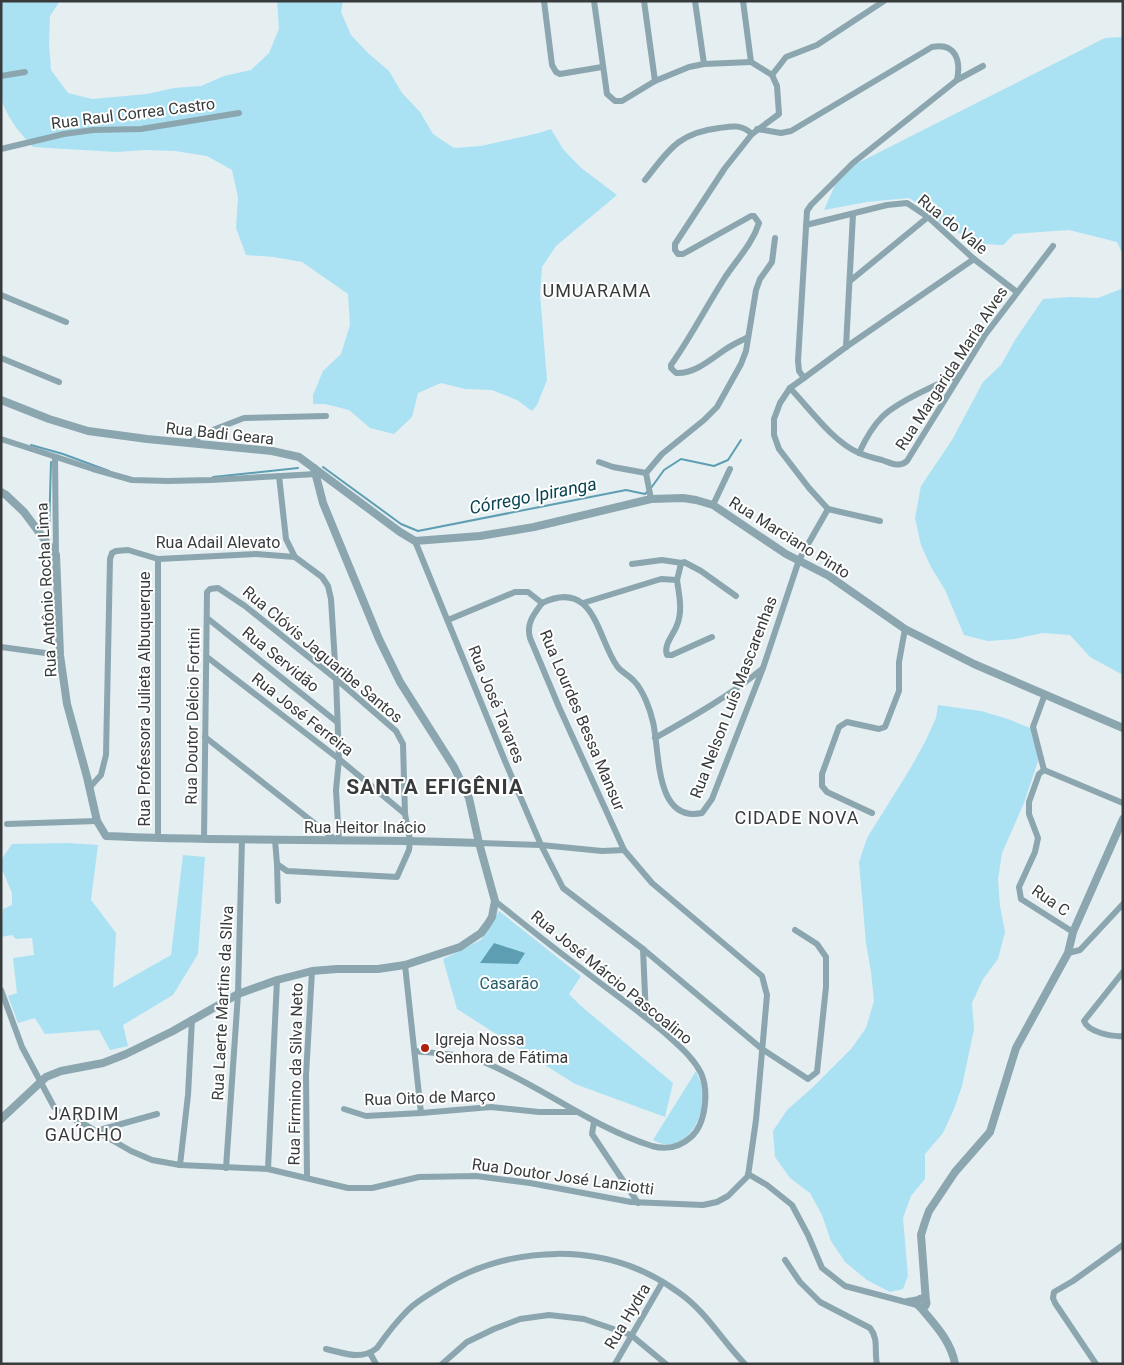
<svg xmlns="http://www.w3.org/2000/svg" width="1124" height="1365" font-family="Roboto,sans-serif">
<rect width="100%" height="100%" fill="#e5eef1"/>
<g fill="#aae2f4">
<path d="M 1,1 L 60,1 L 50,16 L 49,43 L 51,70 L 68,93 L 92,99 L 147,94 L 174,88 L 201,86 L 224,76 L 251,70 L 269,53 L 279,29 L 277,1 L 343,1 L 341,12 L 351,35 L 368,53 L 389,71 L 402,93 L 420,112 L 433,134 L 454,148 L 481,146 L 539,133 L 551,129 L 563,149 L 580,167 L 617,195 L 556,246 L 542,267 L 540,294 L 547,380 L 537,405 L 532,411 L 517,400 L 492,390 L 465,389 L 441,383 L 418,393 L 412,417 L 394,434 L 370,428 L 349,410 L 325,404 L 313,404 L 313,395 L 323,371 L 341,354 L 350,325 L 348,294 L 302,262 L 274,257 L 246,255 L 236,228 L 238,197 L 232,170 L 207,156 L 175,151 L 144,150 L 116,152 L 33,147 C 19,132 7,118 1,98 Z"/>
<polygon points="1123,37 1123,255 1117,242 1069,230 1014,234 1003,245 984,244 943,226 929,211 909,198 867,202 824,210 835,185 856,164 1105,38"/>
<polygon points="1123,281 1123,675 1090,657 1070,635 1042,633 1015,639 988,641 964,635 945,590 931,567 921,545 915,518 921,486 952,440 983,382 1001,365 1015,340 1043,299 1070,297 1098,298 1121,289"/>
<polygon points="938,705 981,711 1008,719 1035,730 1040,755 1024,803 1002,853 998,880 1000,906 1005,932 998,959 983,979 972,1003 974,1029 962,1086 954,1109 943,1133 925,1154 925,1179 911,1196 903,1218 908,1276 903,1289 890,1292 867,1280 845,1262 831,1241 822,1215 810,1193 790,1178 775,1157 773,1131 787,1110 812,1088 851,1049 866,1028 874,1001 871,972 866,943 859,862 867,838 910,769 925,742 936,718"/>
<polygon points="68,843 98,845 91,900 116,933 113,988 171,955 183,855 205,857 198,954 173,995 123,1025 128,1046 110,1050 99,1030 45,1034 35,1018 18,1023 8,996 17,993 13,958 34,955 32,938 16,939 12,935 1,937 3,909 12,905 12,893 1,867 1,860 12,844"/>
<polygon points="499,911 581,976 569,994 581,1006 673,1083 665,1117 575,1084 457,1009 443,959 481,940"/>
<path d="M 696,1071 C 698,1077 702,1084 703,1090 C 706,1112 691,1147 664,1144 C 660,1144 656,1141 653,1140 Z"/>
</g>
<polygon fill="#5d9eb2" points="494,943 525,953 518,964 480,963"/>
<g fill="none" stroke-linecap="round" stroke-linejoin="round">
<g stroke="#5d9eb2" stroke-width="2">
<polyline points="31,445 63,454 109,471"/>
<polyline points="323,467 401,524 418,531 626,490 645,494 648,491"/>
<polyline points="213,477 298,468"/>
<polyline points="651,488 664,470 681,459 714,466 728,460 741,440"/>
<polyline points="49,532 51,462"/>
</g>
<g stroke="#8ba6af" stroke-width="6">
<polyline points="544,1 552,65 556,72 560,74 602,67"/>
<polyline points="594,1 607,94 615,101 622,101 655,81 689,67 704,64 751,62"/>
<polyline points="644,1 655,81"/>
<polyline points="695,1 704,64"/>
<polyline points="743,1 751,62"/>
<polyline points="772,75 786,57 817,45 884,1"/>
<polyline points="1,76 25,72"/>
<path d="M 757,129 L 781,133 L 791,131 L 932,47 C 956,42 961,61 957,80"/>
<polyline points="1,149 64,134 93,130 141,129 239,113"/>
<path d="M 645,180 C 669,150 678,133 719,128 C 733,126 741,124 752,134"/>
<polyline points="806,225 887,205 907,203 928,217 974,259 1017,292"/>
<polyline points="850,281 928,217"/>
<polyline points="1,295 66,322"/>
<path d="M 748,337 C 741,341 733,344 726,349 C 711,359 695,374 676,373 L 671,368 L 671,365 C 691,337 706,307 724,279 C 736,260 752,245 759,223 L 754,216 L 751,216 L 683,254 L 678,254 L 675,250 L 675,244 L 725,168 L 752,134 L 779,114 L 777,86 L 772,75 L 751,62"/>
<polyline points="846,347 853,214"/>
<polyline points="1,358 59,382"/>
<polyline points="804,378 799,371 798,361 807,211 811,205 853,163 957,80 983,66"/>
<path d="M 790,388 C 810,409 833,442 859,453 C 866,456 874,458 882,460 C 891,463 899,468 907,461 L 985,335 L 1053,246"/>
<polyline points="1,439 93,469 132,480 168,481 211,480 316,474"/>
<polyline points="189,443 205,433 244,418 326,416"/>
<path d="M 859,453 C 865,440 871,428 882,417 C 897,402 939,383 959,375"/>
<polyline points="55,457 56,555"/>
<polyline points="599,462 613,467 646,473"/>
<polyline points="279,476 286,539 295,557"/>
<polyline points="651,499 646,473 662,454 704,420 717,407 741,364 746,351 756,290 760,279 772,262 775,238"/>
<polyline points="713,505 730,469"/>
<polyline points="828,509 809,488 779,449 774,435 774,419 780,403 790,388 804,378 846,347 974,259"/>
<polyline points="828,509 880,521"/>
<polyline points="415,541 505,761 541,845 563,888 643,949 762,1049 808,1079 817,1072 826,987 826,957 817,944 795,930"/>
<polyline points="632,564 662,560 682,563"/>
<polyline points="677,580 681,564 684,562 701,571 736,596"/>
<path d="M 542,603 C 595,578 597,638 617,666 C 621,672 629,675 634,681 C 643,690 650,709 653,722 C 660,750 654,823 702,813 L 712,799 L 763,668 L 799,560 L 828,509"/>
<path d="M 583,603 L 661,579 L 677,580 C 679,595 683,610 677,625 C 674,634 663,645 667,655 L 672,655 L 712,637"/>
<polyline points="207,618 337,722"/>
<polyline points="448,620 515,592 528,592 542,603"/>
<polyline points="1,647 60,655"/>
<polyline points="207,657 339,759 405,814"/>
<polyline points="205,737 337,841"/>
<path d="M 655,738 C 692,717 728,697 762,669"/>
<polyline points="1044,770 1039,774 1029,802 1029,814 1038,838 1035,852 1019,887 1021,899 1073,932"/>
<polyline points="1044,770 1123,803"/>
<polyline points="1044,770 1033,727 1045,694"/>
<polyline points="90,787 101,775 106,755 110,559 112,553 116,551 128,550 158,559 256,554 295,557 322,577 328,586 331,599 336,679 339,759 336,790 339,841"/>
<polyline points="872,813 827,792 822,786 822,774 839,727 847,722 879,729 885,727 899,691 899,662 905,629"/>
<polyline points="7,824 97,821"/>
<polyline points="158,839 158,559"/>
<polyline points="204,839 207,592 210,589 218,588 245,606 336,679 396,731 403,744 405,814 410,840 409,850 397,877 287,871 277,864 275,840"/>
<polyline points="479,843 541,845 602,851 624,850"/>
<polyline points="277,864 278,901"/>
<polyline points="643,949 646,1017"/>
<polyline points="1068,953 1080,950 1123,904"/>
<polyline points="405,965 421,1113"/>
<path d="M 1123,972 L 1084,1021 C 1088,1032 1112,1037 1123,1036"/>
<path d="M 1,990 L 22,1047 L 54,1107 L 59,1112 L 84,1124 L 131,1151 L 152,1160 L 180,1165 L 268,1169 L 348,1188 L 372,1188 L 419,1177 L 476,1176 L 530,1183 L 631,1202 L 703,1205 L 717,1202 L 728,1196 L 748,1176 L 756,1120 L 767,995 L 762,976 L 652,883 L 624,850 L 559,707 L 530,638 C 526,623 534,614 542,603"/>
<path d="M 415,1051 C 438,1054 465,1053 486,1063 C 543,1087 592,1127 652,1146 C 666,1150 680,1147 691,1137 C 706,1124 709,1091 701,1073 C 693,1057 679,1046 666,1034 C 639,1011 610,991 582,969 C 552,947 524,924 495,901"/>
<polyline points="344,1109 366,1116 421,1113 491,1107 539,1112 576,1112"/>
<polyline points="594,1122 592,1134 638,1203"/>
<polyline points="96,1131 157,1114"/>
<polyline points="180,1165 188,1095 192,1019"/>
<polyline points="226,1168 238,994 242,839"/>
<polyline points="268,1169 277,980"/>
<polyline points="748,1174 767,1185 792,1205 808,1235 822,1268 845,1286 917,1305"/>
<polyline points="307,1178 306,1075 312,971"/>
<path d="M 785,1260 L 800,1282 L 820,1302 L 870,1328 C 879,1339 874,1351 877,1364"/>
<polyline points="907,1301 920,1299"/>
<path d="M 326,1349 C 344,1353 361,1361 377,1348 C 386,1335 396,1322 408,1310 C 416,1302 426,1296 436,1290 C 508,1243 607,1240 678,1292 C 706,1311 722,1341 745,1364"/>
<polyline points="370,1353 376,1364"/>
<polyline points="442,1364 467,1342 494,1329 520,1319 549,1315 584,1319 631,1335 666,1364"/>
<polyline points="615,1364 662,1283"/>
<polyline points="1096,1364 1055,1303 1053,1298 1054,1292 1073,1281 1123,1245"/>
</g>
<g stroke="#8ba6af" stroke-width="8">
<polyline points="1,400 49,419 88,431 147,439 272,451 299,457 400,532 415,541 480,536 534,527 651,499 683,498 696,500 713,505 786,554 829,576 905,629 974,664 1123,728"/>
<path d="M 1,492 L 6,495 L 24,512 L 56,555 L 60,655 L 67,704 L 87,777 L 97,821 L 106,836 C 230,842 355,838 479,843"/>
<polyline points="1,1119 46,1077 61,1071 103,1063 126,1054 173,1031 238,994 277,980 312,971 337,969 378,969 405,965 460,947 481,933 487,925 492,917 495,901 479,843 469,798 454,767 400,682 379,639 323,503 314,468"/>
<circle cx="922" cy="1303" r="4.5"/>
<polyline points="926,1302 921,1235 925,1222 929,1211 955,1172 990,1132 1016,1048 1068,953 1073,932 1123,819"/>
<path d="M 921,1308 C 935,1325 951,1341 955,1364"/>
</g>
</g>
<circle fill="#ae200d" stroke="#fff" stroke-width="2" cx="425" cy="1048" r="5"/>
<g text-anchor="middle" stroke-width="4" stroke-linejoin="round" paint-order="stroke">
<g font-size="16" fill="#383b3c" stroke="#fff">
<text transform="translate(133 113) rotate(-7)" y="6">Rua Raul Correa Castro</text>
<text transform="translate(953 224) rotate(39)" y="6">Rua do Vale</text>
<text transform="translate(951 368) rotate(-57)" y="6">Rua Margarida Maria Alves</text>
<text transform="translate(220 433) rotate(6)" y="6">Rua Badi Geara</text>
<text transform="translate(790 537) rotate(32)" y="6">Rua Marciano Pinto</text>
<text x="218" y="548">Rua Adail Alevato</text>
<text transform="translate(46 590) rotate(-93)" y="6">Rua Antônio Rocha Lima</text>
<text transform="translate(323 654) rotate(40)" y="6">Rua Clóvis Jaguaribe Santos</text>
<text transform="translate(281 659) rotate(39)" y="6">Rua Servidão</text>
<text transform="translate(733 697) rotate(-69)" y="6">Rua Nelson Luís Mascarenhas</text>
<text transform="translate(144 699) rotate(-90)" y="6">Rua Professora Julieta Albuquerque</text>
<text transform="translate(497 704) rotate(68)" y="6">Rua José Tavares</text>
<text transform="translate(303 714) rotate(38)" y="6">Rua José Ferreira</text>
<text transform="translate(192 716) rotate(-89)" y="6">Rua Doutor Délcio Fortini</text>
<text transform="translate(583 720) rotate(67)" y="6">Rua Lourdes Bessa Mansur</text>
<text x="365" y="833">Rua Heitor Inácio</text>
<text transform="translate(1051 900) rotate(35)" y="6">Rua C</text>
<text transform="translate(612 977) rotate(39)" y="6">Rua José Márcio Pascoalino</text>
<text transform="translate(222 1003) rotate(-87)" y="6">Rua Laerte Martins da SIlva</text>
<text transform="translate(295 1074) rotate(-89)" y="6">Rua Firmino da Silva Neto</text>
<text transform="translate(430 1097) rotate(-2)" y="6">Rua Oito de Março</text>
<text transform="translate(563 1176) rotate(8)" y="6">Rua Doutor José Lanziotti</text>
<text transform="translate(627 1316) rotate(-59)" y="6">Rua Hydra</text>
</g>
<g font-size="16" fill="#255b6b" stroke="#fff">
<text x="509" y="989">Casarão</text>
</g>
<g font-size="16" fill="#383b3c" stroke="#fff" text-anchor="start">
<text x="435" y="1045">Igreja Nossa<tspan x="435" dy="18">Senhora de Fátima</tspan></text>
</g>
<g font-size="18" letter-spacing="1" fill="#383b3c" stroke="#fff">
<text x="597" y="297">UMUARAMA</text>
<text x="797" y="824">CIDADE NOVA</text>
<text x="84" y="1120">JARDIM<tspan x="84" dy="21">GAÚCHO</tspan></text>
</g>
<g font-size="18" font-style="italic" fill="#094554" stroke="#fff">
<text transform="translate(533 496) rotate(-11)" y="6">Córrego Ipiranga</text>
</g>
<g font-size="21" font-weight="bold" letter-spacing="1" fill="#383b3c" stroke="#fff">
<text x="435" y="794">SANTA EFIGÊNIA</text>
</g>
</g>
<rect width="1124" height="1365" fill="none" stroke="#383b3c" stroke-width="5"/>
</svg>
